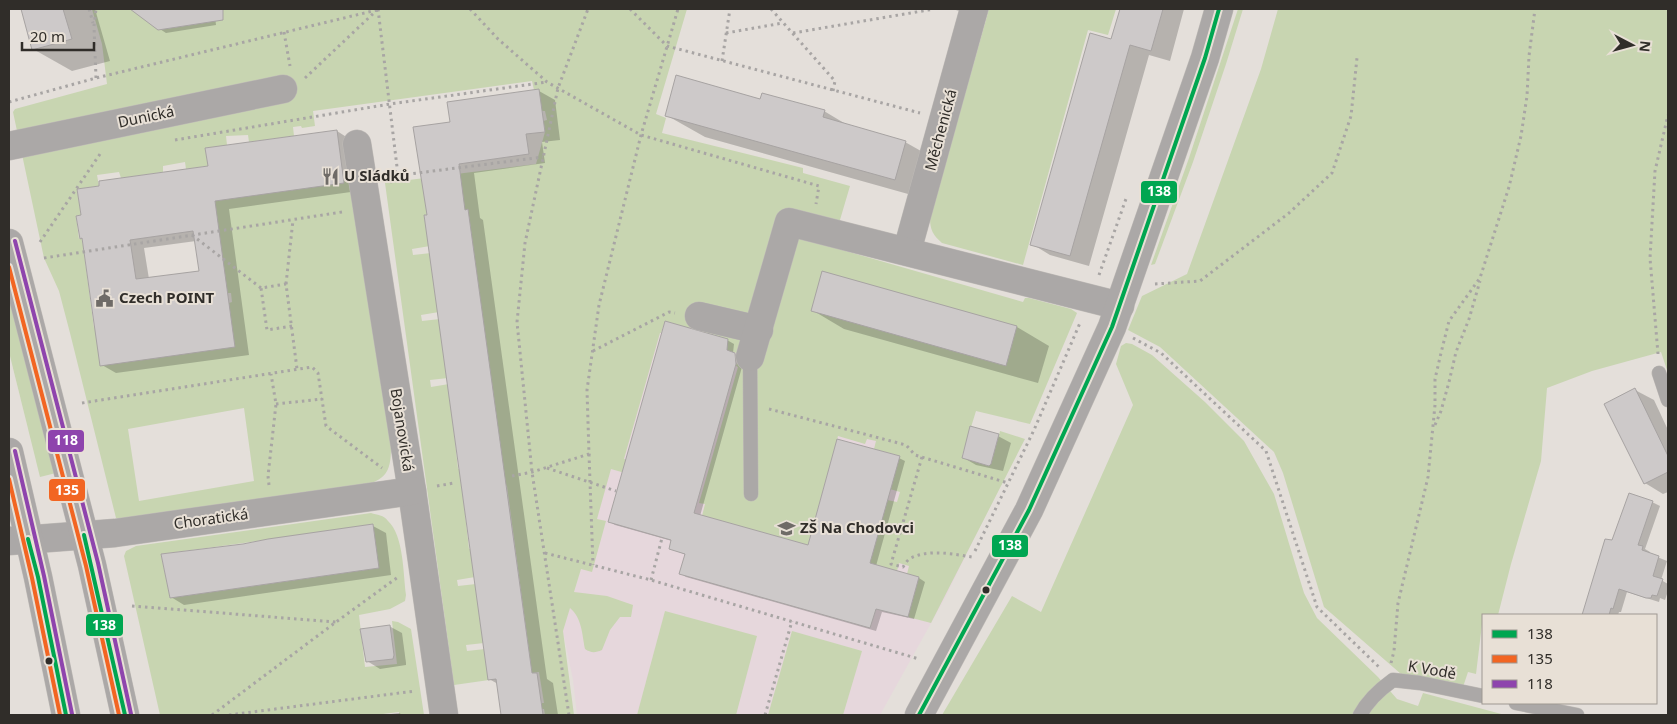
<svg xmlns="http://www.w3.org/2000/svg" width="1677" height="724" font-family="'Noto Sans',sans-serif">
<rect width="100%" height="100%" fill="#e4dfda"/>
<polygon fill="#e6d7dc" points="656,308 756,331 758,401 1003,480 945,598 880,715 577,715 573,680 563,631"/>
<g fill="#c8d5b1" fill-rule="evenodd">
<path d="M 92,9 L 146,9 L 148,22 L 159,30 L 210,22 L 217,12 L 217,9 L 687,9 L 656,114 L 666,118 L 662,133 L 803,168 L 803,173 L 850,186 L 832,247 L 1023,302 L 1025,298 L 1029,298 L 1071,309 L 1077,313 L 1030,424 L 976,411 L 962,456 L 963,458 L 988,466 L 991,464 L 1000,431 L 1025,439 L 931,623 L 908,617 L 919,577 L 907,574 L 909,566 L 899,563 L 897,571 L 869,563 L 887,500 L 897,502 L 900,492 L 890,489 L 900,456 L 874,449 L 876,441 L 867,439 L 865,444 L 838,436 L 808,545 L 702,516 L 705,504 L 699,503 L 738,367 L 736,366 L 739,354 L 724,349 L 726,339 L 665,321 L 661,333 L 660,333 L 624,459 L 636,462 L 632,475 L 611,469 L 597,519 L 606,521 L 592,572 L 581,569 L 574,592 L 607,596 L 633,605 L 631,617 L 620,617 L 610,630 L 602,650 C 595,653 591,653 585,649 C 582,634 582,618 570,608 L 563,631 L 574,715 L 545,715 L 544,709 L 542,709 L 542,703 L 544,703 L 539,672 L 532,673 L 507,486 L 505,485 L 468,209 L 464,210 L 430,246 L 412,249 L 413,255 L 431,253 L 439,312 L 421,315 L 422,321 L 440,319 L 448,378 L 430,380 L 431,387 L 449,384 L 458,469 L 460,469 L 469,549 L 471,549 L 475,577 L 457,580 L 458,586 L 476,584 L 484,643 L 466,645 L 467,651 L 485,649 L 489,680 L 454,685 L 385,183 L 536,164 L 545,132 L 543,121 L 547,120 L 545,111 L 542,111 L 534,90 L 532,81 L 313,111 L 315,126 L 302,128 L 301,126 L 293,127 L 294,136 L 249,142 L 248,135 L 226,136 L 227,145 L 208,166 L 186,169 L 185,162 L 163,166 L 163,172 L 121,178 L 119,172 L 97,175 L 99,186 L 77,189 L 81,215 L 76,216 L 79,239 L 82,238 L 94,328 L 152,359 L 159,358 L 229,303 L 232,302 L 231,293 L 227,293 L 213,201 L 344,183 L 343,176 L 356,187 L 391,446 C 391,469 388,478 366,485 L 124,519 L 116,518 L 70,333 L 59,291 L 44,258 L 13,112 L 15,109 L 107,84 L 102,44 ZM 244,408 L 254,481 L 139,501 L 128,429 Z"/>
<path d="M 989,9 L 1116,9 L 1108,35 L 1088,30 L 1023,265 L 942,243 C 933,235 930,230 930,218 Z"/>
<polygon points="1238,9 1243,9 1226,64 1193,162 1155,264 1151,265 1189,158"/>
<polygon points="1278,9 1668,9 1668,373 1661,352 1592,371 1547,388 1541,461 1511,564 1498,615 1483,616 1476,674 1468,672 1463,687 1401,674 1324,607 1283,473 1274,452 1160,347 1128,330 1142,296 1187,274 1261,69"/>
<polygon points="9,284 56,473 40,477 9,352"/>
<polygon points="1126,343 1132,344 1152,355 1205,402 1244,441 1274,494 1304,593 1317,618 1378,677 1397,699 1418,706 1423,693 1505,715 942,715 1012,596 1041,612 1133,405 1116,364 1121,346"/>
<path d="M 371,513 C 377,515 384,515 388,521 C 404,536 403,573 406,595 L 405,601 L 390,609 L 359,615 L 365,667 L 397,664 L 392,621 L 398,622 L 411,629 L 424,715 L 399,715 L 399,712 L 375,715 L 160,715 L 124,556 L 126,551 L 136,546 ZM 373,524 L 378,568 L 170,598 L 161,554 C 232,545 302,535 373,524 Z"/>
<polygon points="665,611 757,636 736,715 637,715"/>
<polygon points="792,631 862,651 843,715 768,715"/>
</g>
<g fill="#0003" fill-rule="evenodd">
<polygon points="23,9 95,9 110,61 72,71 33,49"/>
<polygon points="147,9 222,9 223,15 215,16 216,25 166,33 149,22"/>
<polygon points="952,9 989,9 986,18"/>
<polygon points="1121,9 1184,9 1170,61 1149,55 1089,266 1050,255 1032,244 1112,40"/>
<polygon points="539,91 555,100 560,140 542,142 545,163 474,173 480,218 483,220 547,679 553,683 558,715 502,715 498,684 489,679 429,216 451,123"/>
<polygon points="761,100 824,111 849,126 905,142 944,164 933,201 705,137 666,115"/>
<path d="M 337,131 L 351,140 L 358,191 L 229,209 L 249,355 L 116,373 L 102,365 L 84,240 L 81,238 L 210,167 ZM 196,241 L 200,272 L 149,279 L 144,248 Z"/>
<polygon points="812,310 1017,327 1049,346 1038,383 844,329"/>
<polygon points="727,340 734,344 733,353 741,357 742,367 700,516 809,547 899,458 905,461 876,566 919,578 925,582 914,619 882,612 876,631 686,577 680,573 686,555 670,548 672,541 615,525 609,521"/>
<polygon points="1635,390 1654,400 1668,430 1668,492 1663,494 1645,483"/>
<polygon points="998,436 1011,443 1003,471 976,465 964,458"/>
<polygon points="1652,502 1660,506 1645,549 1650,552 1650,554 1667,561 1661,580 1668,584 1668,591 1665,600 1660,598 1659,602 1627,592 1621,612 1619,612 1618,615 1583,615 1605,540 1613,542"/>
<polygon points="373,526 386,533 391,575 184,605 171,597 243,546"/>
<polygon points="389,626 402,633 406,663 406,665 380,669 367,661"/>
<polygon points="399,713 403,715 383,715"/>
</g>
<g fill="#cdc9c9" stroke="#a7a3a2" fill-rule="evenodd">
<polygon points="21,9 63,9 72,39 32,50"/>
<polygon points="130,9 223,9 223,20 158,30"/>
<polygon points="1120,9 1163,9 1151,51 1130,45 1070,256 1030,245 1090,33 1111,39"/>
<polygon points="676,75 760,99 762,93 825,110 823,117 906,141 895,180 665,116"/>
<polygon points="539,89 545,132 526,134 529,154 459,164 465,210 468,209 532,673 537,673 543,715 501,715 496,679 488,680 424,215 427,215 413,127 450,122 447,102"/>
<path d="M 337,130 L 344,183 L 215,201 L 235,347 L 100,366 L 82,238 L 80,239 L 76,216 L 81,215 L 77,189 L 99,186 L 99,181 L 208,166 L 205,148 ZM 193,231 L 199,271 L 136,279 L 130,240 Z"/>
<polygon points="822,271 1017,326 1006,366 811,311"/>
<polygon points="665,321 728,339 727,350 735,353 736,364 694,513 808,545 837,439 900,456 870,563 919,577 908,617 876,609 870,628 679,574 685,554 669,549 671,540 608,522"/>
<polygon points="1635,388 1668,456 1668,472 1644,484 1604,404"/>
<polygon points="970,426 999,434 991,464 989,466 962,458"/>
<polygon points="1629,493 1653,501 1638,545 1643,546 1642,550 1659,556 1653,576 1663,579 1657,596 1652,595 1651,598 1646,598 1619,589 1613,609 1611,608 1609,615 1582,615 1605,539 1612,540"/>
<polygon points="373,524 379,568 170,598 161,554 243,544 268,539"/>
<polygon points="390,625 394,655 393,659 366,662 360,629"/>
</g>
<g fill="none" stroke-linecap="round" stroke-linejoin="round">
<defs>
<g id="service">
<polyline points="750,357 751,494"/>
<polyline points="1659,373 1668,400"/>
<polyline points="1516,703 1577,715"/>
<path d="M 1360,715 C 1368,700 1379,690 1393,680 L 1420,683 L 1483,696"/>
</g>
<g id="minor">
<polyline points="357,144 412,491 444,715"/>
<polyline points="9,146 283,89"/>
<polyline points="907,251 974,9"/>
<polyline points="699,316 759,330"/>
<polyline points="750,357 789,222 1120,306"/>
<polyline points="9,541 115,533 412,491"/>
<polyline points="919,715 1029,510 1112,327 1205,58 1219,9"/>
</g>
<g id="tertiary">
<polyline points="9,243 92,565 125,715"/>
<polyline points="9,452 38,577 66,715"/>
</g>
</defs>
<use href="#service" stroke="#bfbbb7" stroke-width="15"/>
<use href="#minor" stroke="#bfbbb7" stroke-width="29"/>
<use href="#tertiary" stroke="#bfbbb7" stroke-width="29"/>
<g stroke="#a8a5a4" stroke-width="3" stroke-dasharray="2.5 4" stroke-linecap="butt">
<polyline points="89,9 93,23"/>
<polyline points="378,9 397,167 390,183"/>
<polyline points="470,9 498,39 547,82 641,135 819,186 816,204"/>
<polyline points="630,9 667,46 920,113"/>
<polyline points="771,9 835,81 833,91"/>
<polyline points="284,32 290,66"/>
<polyline points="726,33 783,23"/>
<polyline points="793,33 934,9"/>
<polyline points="722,61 730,9"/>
<polyline points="96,78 94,26 96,9"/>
<polyline points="305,78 377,10"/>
<polyline points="9,102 96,78 381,9"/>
<polyline points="175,140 390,104 547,82"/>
<polyline points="394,176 543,157"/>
<polyline points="192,235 261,288"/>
<polyline points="40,242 100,154"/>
<polyline points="44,258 342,212"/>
<polyline points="1099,275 1127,196"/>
<polyline points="286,284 293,220"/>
<polyline points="1155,284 1200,281 1289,213 1332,173 1351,116 1357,58"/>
<polyline points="292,326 267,330 261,288 286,284 297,369"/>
<polyline points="1133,338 1161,353 1266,451 1317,607 1380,668"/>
<polyline points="593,351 669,312 675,313"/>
<polyline points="1658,354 1650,258 1655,171 1668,115"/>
<polyline points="82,403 312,367 318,373 326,426 382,468"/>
<polyline points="276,404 322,399"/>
<polyline points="769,409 906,445 915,455 1008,483"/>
<polyline points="1435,425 1441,411 1449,382 1456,352 1469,319 1480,281"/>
<polyline points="589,454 593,565"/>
<path d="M 922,457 L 891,564 L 903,567 C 905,564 907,560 911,558 C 929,549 953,554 972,557"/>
<polyline points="547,468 616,491"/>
<polyline points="512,476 532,472 589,454 587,390 599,305 641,135 678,9"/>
<polyline points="269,485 268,476 276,404 271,374"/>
<polyline points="437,486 454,483"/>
<polyline points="975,551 1034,430 1080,323"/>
<polyline points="545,553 651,580 919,659"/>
<polyline points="651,580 662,538"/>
<polyline points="132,606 336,622"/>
<polyline points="1391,663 1394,651 1398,603 1428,477 1435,405 1435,379 1441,353 1449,321 1480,278 1509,187 1521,136 1527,96 1529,56 1535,9"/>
<polyline points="212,715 336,622 398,577"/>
<polyline points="229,715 415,691"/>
<polyline points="569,715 532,472 517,322 525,243 558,88 588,9"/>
<polyline points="765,715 792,621"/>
</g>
<use href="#service" stroke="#aba8a7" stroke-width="14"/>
<use href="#minor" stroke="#aba8a7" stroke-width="28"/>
<use href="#tertiary" stroke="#aba8a7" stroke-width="28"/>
<defs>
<g id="bus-1">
<polyline points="84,535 125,715"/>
<polyline points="28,539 38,577 66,715"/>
<polyline points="919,715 1029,510 1112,327 1205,58 1219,9"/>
</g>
<g id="bus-2">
<polyline points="9,267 86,566 119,715"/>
<polyline points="9,479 32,578 60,715"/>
</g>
<g id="bus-3">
<polyline points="15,241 98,563 131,714"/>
<polyline points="15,451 44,576 72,714"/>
</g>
</defs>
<use href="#bus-1" stroke="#e8e0d6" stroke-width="8"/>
<use href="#bus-2" stroke="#e8e0d6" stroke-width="8"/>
<use href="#bus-3" stroke="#e8e0d6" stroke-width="8"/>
<use href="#bus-1" stroke="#00a651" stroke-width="4"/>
<use href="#bus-2" stroke="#f26522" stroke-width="4"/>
<use href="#bus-3" stroke="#8e44ad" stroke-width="4"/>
</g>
<defs>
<symbol id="restaurant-bare" viewBox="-9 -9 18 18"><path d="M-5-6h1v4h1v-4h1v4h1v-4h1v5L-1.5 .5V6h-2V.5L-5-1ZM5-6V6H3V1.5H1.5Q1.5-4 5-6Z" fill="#6f6b67" stroke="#e8e0d6" stroke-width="2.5" paint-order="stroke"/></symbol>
<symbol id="civic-bare" viewBox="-9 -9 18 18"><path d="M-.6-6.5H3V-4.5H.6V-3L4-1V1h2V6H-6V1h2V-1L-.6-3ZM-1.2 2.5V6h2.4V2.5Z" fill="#6f6b67" stroke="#e8e0d6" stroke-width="2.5" paint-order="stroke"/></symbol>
<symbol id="school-bare" viewBox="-9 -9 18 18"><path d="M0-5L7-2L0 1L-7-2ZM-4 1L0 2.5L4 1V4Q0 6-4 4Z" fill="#6f6b67" stroke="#e8e0d6" stroke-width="2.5" paint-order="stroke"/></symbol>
</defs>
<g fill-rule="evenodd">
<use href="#restaurant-bare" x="318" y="164" width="25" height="25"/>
<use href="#civic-bare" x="92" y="286" width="25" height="25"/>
<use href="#school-bare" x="774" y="516" width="25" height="25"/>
</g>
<g fill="#302d29" stroke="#e8e0d6" stroke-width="2">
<circle cx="986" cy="590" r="4.5"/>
<circle cx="49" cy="661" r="4.5"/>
</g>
<g text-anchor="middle" stroke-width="4" stroke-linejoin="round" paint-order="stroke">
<g font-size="15" fill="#302d29" stroke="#e8e0d6">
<text transform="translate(146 117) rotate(-12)" y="5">Dunická</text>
<text transform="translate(941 130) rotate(-75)" y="5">Měchenická</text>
<text transform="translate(402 430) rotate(81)" y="5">Bojanovická</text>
<text transform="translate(211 519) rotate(-8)" y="5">Choratická</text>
<text transform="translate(1432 670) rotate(10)" y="5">K Vodě</text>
</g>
<g font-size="15" font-weight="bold" fill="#302d29" stroke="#e8e0d6" text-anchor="start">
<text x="344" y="181">U Sládků</text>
<text x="119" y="303">Czech POINT</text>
<text x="800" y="533">ZŠ Na Chodovci</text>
</g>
</g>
<g stroke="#e8e0d6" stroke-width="2">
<rect x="1140" y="180" width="38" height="24" rx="5" fill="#00a651"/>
<rect x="47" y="429" width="38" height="24" rx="5" fill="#8e44ad"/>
<rect x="48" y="478" width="38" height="24" rx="5" fill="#f26522"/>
<rect x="991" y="534" width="38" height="24" rx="5" fill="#00a651"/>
<rect x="85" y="613" width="39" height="24" rx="5" fill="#00a651"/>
</g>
<g font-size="14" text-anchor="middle" font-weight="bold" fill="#fff">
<text x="1159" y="196">138</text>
<text x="66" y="445">118</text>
<text x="67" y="495">135</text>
<text x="1010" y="550">138</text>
<text x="104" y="630">138</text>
</g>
<rect width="1677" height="724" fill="none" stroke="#302d29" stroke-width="20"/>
<rect x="1482" y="614" width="175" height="90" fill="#e8e0d6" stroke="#9e9891"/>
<rect x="1492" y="630" width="25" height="8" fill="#00a651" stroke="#9e9891"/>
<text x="1527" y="639" font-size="15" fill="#302d29">138</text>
<rect x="1492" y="655" width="25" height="8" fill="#f26522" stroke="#9e9891"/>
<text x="1527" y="664" font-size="15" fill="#302d29">135</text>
<rect x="1492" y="680" width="25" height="8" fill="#8e44ad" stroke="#9e9891"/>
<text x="1527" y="689" font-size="15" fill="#302d29">118</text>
<g transform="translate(1632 45) rotate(96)" stroke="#e8e0d6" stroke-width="4" paint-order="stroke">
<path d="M0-4L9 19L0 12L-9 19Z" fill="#302d29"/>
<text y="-8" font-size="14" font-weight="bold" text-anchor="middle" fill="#302d29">N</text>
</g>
<path d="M22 42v8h72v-8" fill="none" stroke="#302d29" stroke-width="2.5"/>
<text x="30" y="42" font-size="15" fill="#302d29" stroke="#e8e0d6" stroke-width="4" paint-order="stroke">20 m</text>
</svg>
